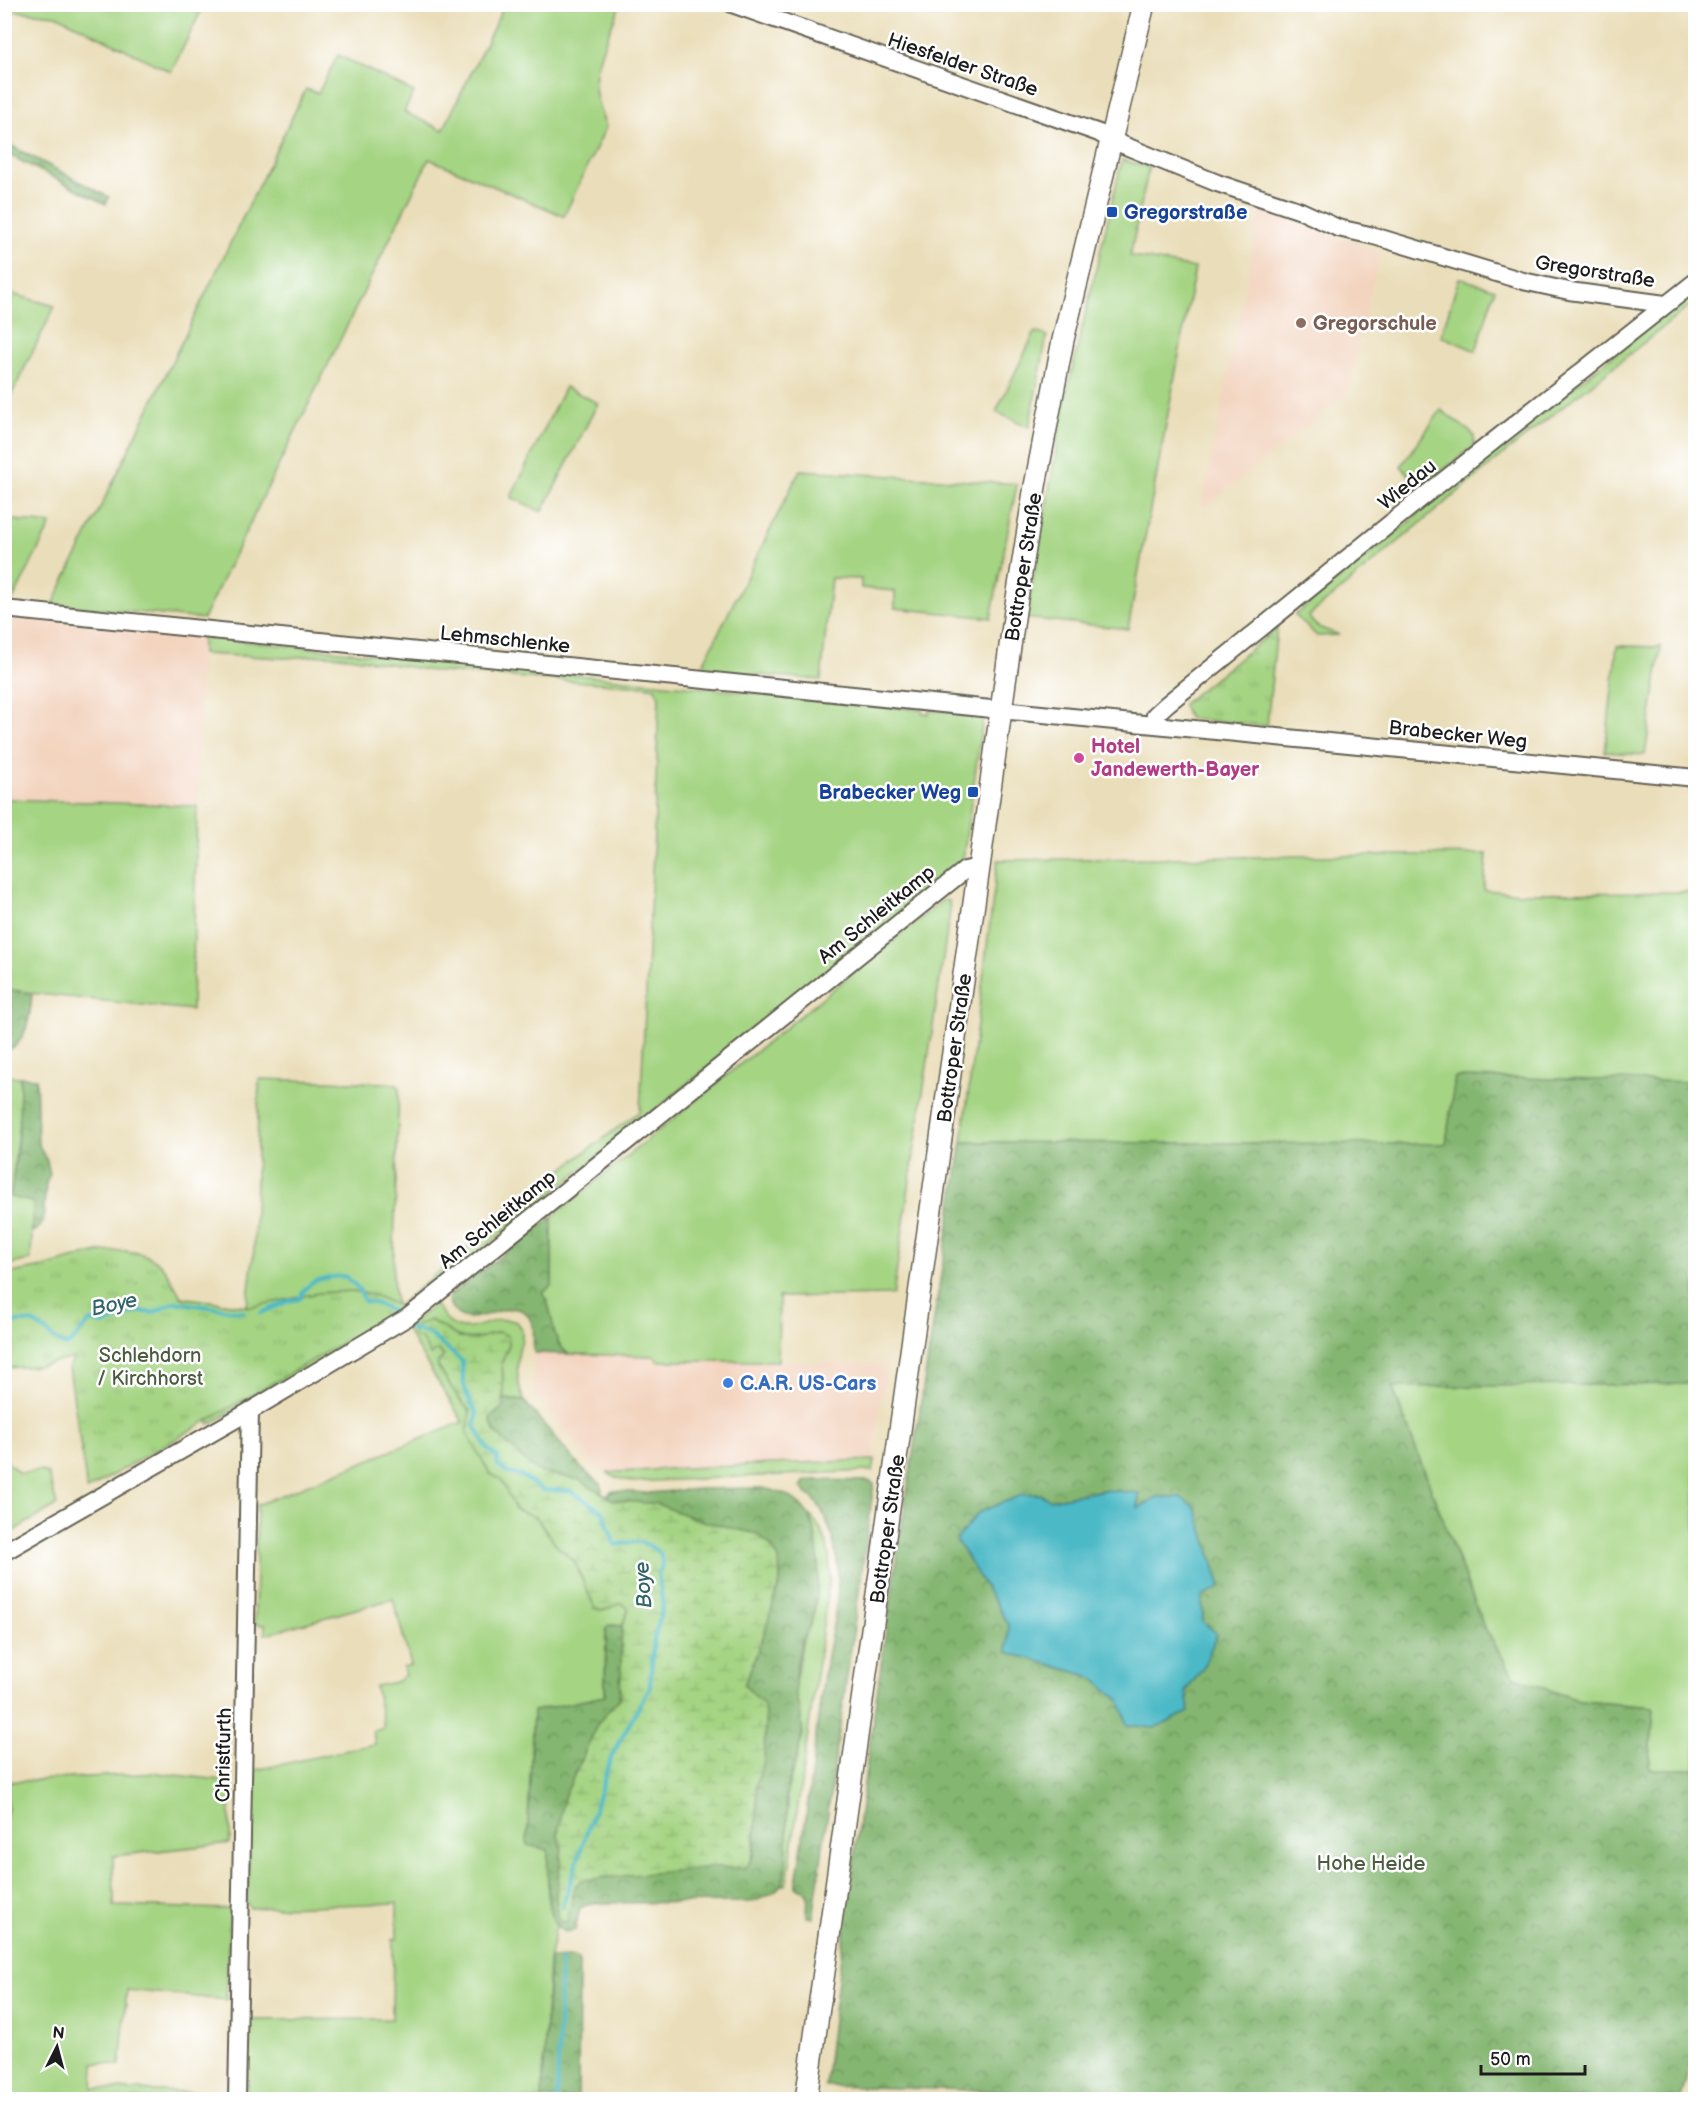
<svg xmlns="http://www.w3.org/2000/svg" width="1700" height="2104" font-family="'Balsamiq Sans',sans-serif">
<defs>
<pattern id="forest-crowns" width="20" height="18" patternUnits="userSpaceOnUse" patternTransform="scale(1.5)"><rect width="20" height="18" fill="#84b671"/><path d="M2 6a3 3 0 1 1 6 0M12 15a3 3 0 1 1 6 0" fill="none" stroke="#6b935c"/></pattern>
<pattern id="wetland-marsh" width="20" height="14" patternUnits="userSpaceOnUse" patternTransform="scale(1.5)"><rect width="20" height="14" fill="#a5d483"/><path d="M1 5h8M5 5V1M11 12h8M15 12V8" fill="none" stroke="#8db571"/></pattern>
<pattern id="park-tufts" width="24" height="20" patternUnits="userSpaceOnUse" patternTransform="scale(1.5)"><rect width="24" height="20" fill="#a5d483"/><path d="M3 7l-1-3M5 7V3M7 7l1-3M15 17l-1-3M17 17v-4M19 17l1-3" fill="none" stroke="#8db571"/></pattern>
</defs>
<rect width="100%" height="100%" fill="#fff"/>
<filter id="ink" filterUnits="userSpaceOnUse"><feTurbulence type="fractalNoise" baseFrequency=".0167" numOctaves="2"/><feDisplacementMap in="SourceGraphic" scale="12" xChannelSelector="R" yChannelSelector="G"/><feConvolveMatrix kernelMatrix="1 2 1 2 8 2 1 2 1" color-interpolation-filters="sRGB"/></filter>
<filter id="wash" filterUnits="userSpaceOnUse"><feTurbulence type="fractalNoise" baseFrequency=".008" numOctaves="4" result="noise"/><feDisplacementMap in="SourceGraphic" scale="24" xChannelSelector="R" yChannelSelector="G"/><feGaussianBlur stdDeviation="1.35" result="paint"/><feColorMatrix in="noise" values="0 0 0 0 0 0 0 0 0 0 0 0 0 0 0 0 0 1.4 0 .05"/><feComposite in="paint" operator="in"/></filter>
<g filter="url(#wash)">
<rect width="100%" height="100%" fill="#eadeba"/>
<g fill="#f3d4bf">
<polygon points="1261,210 1380,253 1347,394 1207,505 1202,504"/>
<polygon points="5,617 202,637 197,806 5,799"/>
<polygon points="534,1353 655,1356 657,1361 778,1361 887,1365 883,1395 880,1396 875,1460 779,1465 689,1467 608,1473 600,1470 589,1458 536,1394 533,1381"/>
</g>
<g fill="#a5d483" stroke="#607850" stroke-width="1.5">
<polygon points="5,4 204,4 204,5 171,72 56,15 5,10"/>
<path d="M 505,4 L 620,5 C 611,29 597,55 595,81 C 594,96 601,113 606,127 L 564,216 L 429,159 L 203,619 L 53,604 L 306,89 L 318,93 L 338,55 L 414,92 L 404,112 L 443,130 Z"/>
<polygon points="1122,160 1149,167 1130,256 1195,268 1128,629 1026,618 1066,396"/>
<polygon points="1459,278 1495,289 1476,351 1441,336"/>
<path d="M 1695,290 L 1695,302 L 1506,452 L 1309,616 C 1313,628 1328,630 1339,635 L 1317,636 L 1295,615 L 1418,515 L 1420,509 L 1442,496 L 1457,480 Z"/>
<polygon points="5,292 55,306 11,396 5,396"/>
<polygon points="1035,332 1047,336 1029,427 996,412"/>
<polygon points="565,387 598,403 542,512 511,497"/>
<polygon points="1441,410 1472,433 1474,436 1474,446 1420,488 1401,466"/>
<polygon points="800,470 1017,484 991,618 895,608 895,591 861,588 861,579 831,578 821,680 700,670"/>
<polygon points="4,519 51,524 13,600 5,599"/>
<polygon points="202,637 921,710 923,713 929,714 930,711 975,713 982,721 982,725 963,859 961,863 421,1299 373,1331 263,1394 258,1396 252,1390 247,1397 247,1402 244,1405 210,1424 203,1416 190,1299 247,1306 254,1249 259,1079 387,1083 397,1085 399,1088 393,1278 396,1307 530,1197 542,1182 549,1179 640,1111 655,814 659,697 655,688 644,686 439,672 349,657 327,655 285,658 202,654"/>
<polygon points="1617,646 1661,647 1645,755 1605,752"/>
<polygon points="5,799 197,806 192,1010 29,993 5,989"/>
<polygon points="1487,854 1484,890 1521,893 1695,892 1695,1082 1455,1077 1446,1144 962,1142 998,860"/>
<path d="M 943,900 L 949,901 L 950,911 L 893,1295 L 779,1297 L 778,1361 L 657,1361 L 655,1356 L 568,1354 C 547,1337 556,1314 543,1293 L 552,1285 L 552,1217 Z"/>
<polygon points="4,1076 20,1077 20,1111 11,1196 33,1202 31,1260 5,1265"/>
<path d="M 435,1305 C 441,1310 444,1318 450,1323 C 471,1339 493,1313 514,1321 C 519,1323 521,1326 522,1332 C 523,1338 521,1344 519,1350 C 516,1368 517,1384 524,1401 L 504,1399 L 502,1362 L 509,1344 L 499,1333 C 466,1344 457,1339 430,1320 L 421,1338 L 430,1354 L 438,1350 L 444,1356 L 438,1362 L 438,1367 L 460,1400 L 470,1411 L 470,1421 L 485,1465 L 501,1479 L 515,1508 L 537,1518 L 558,1547 L 574,1561 L 595,1608 L 602,1611 L 621,1603 L 629,1609 L 622,1626 L 613,1625 L 606,1629 L 605,1696 L 533,1711 L 528,1845 L 548,1849 L 548,1893 L 552,1917 L 556,1926 L 549,1961 L 542,2099 L 247,2100 L 248,2020 L 392,2019 L 393,1939 L 397,1939 L 397,1903 L 250,1908 L 247,1903 L 251,1771 L 375,1744 L 373,1731 L 384,1728 L 375,1686 L 396,1682 L 405,1675 L 403,1667 L 411,1665 L 393,1599 L 265,1634 L 265,1625 L 255,1624 L 257,1505 L 463,1422 L 405,1328 Z"/>
<polygon points="1695,1384 1695,1769 1649,1770 1654,1707 1580,1701 1514,1677 1483,1625 1392,1386"/>
<polygon points="4,1454 8,1463 20,1473 42,1471 48,1474 57,1505 5,1536"/>
<path d="M 875,1460 L 873,1471 L 868,1471 L 633,1482 L 614,1477 L 608,1473 C 697,1466 786,1464 875,1460 Z"/>
<path d="M 806,1512 C 826,1528 830,1549 830,1575 L 788,1877 L 785,1885 L 781,1885 L 784,1878 L 788,1806 L 786,1795 L 803,1734 L 794,1688 L 803,1639 L 810,1625 L 810,1519 Z"/>
<polygon points="157,1773 230,1781 230,1843 113,1856 114,1906 230,1909 226,2000 127,1990 120,2065 94,2063 93,2088 225,2094 225,2099 5,2099 4,1822 8,1808 5,1782"/>
</g>
<g fill="url(#forest-crowns)" stroke="#506946" stroke-width="1.5" fill-rule="evenodd">
<polygon points="4,142 109,197 106,204 5,153"/>
<path d="M 4,989 L 32,993 C 31,1012 27,1046 5,1051 Z"/>
<path d="M 20,1077 L 36,1078 L 38,1143 L 47,1161 L 50,1174 L 46,1183 L 43,1221 L 37,1230 L 32,1232 L 33,1202 L 10,1197 C 18,1157 20,1117 20,1077 Z"/>
<path d="M 1455,1077 L 1695,1082 L 1695,1384 L 1392,1387 L 1483,1625 L 1514,1677 L 1580,1701 L 1654,1707 L 1649,1769 L 1695,1769 L 1696,2037 L 1681,2099 L 1011,2100 L 1011,2091 L 825,2086 C 862,1770 912,1456 962,1142 L 1446,1144 ZM 1104,1490 L 1138,1509 L 1157,1497 L 1180,1497 L 1202,1597 L 1203,1622 L 1203,1668 L 1186,1691 L 1120,1701 L 1092,1677 L 1007,1652 L 1009,1625 L 1049,1500 Z"/>
<path d="M 552,1217 L 552,1285 L 543,1293 C 556,1314 548,1337 568,1354 L 534,1353 C 532,1342 536,1330 531,1321 C 514,1284 465,1346 448,1300 L 449,1296 Z"/>
<polygon points="504,1399 524,1401 582,1469 601,1484 602,1490 600,1493 580,1480 542,1473 531,1467 494,1431 490,1418 503,1407"/>
<path d="M 814,1480 L 869,1481 L 874,1484 L 813,1918 L 807,1917 L 808,1895 L 804,1890 L 796,1887 L 796,1882 C 809,1811 814,1739 825,1668 C 831,1631 843,1592 836,1554 C 833,1537 828,1518 817,1503 C 812,1497 805,1493 801,1487 L 804,1482 Z"/>
<path d="M 762,1488 C 785,1492 806,1501 813,1526 C 821,1554 820,1598 810,1625 C 808,1631 804,1636 802,1641 C 798,1654 795,1673 795,1686 C 794,1702 805,1719 802,1735 C 800,1752 786,1783 786,1797 C 787,1814 789,1868 782,1883 C 776,1894 764,1897 752,1902 L 590,1903 L 580,1908 L 575,1930 C 542,1944 548,1866 548,1850 L 527,1845 L 533,1711 L 605,1696 L 606,1629 L 609,1625 L 622,1626 L 620,1698 L 598,1723 L 564,1798 L 558,1834 L 562,1849 L 556,1897 L 570,1903 C 574,1888 574,1881 591,1877 L 714,1867 L 746,1868 L 754,1855 L 757,1810 L 756,1785 L 764,1761 L 765,1719 L 764,1705 L 744,1685 L 763,1637 L 780,1582 L 779,1559 L 721,1527 L 698,1520 L 657,1504 L 613,1500 L 607,1497 L 610,1492 L 614,1491 L 648,1493 L 699,1489 Z"/>
<polygon points="573,1957 577,1959 579,1962 578,2099 542,2099 550,1958"/>
</g>
<polygon fill="url(#wetland-marsh)" stroke="#607850" stroke-width="1.5" points="430,1320 460,1338 476,1339 499,1332 508,1336 509,1344 502,1362 504,1406 490,1418 494,1431 531,1467 542,1473 580,1480 613,1500 657,1504 698,1520 757,1534 771,1546 779,1559 780,1582 763,1637 744,1685 764,1705 765,1719 764,1761 756,1785 757,1810 753,1855 746,1868 714,1867 582,1880 575,1886 567,1922 559,1921 556,1897 562,1849 558,1834 564,1798 598,1723 620,1698 622,1626 629,1609 621,1603 602,1611 595,1608 574,1561 558,1547 537,1518 515,1509 501,1479 490,1474 485,1465 467,1433 470,1411 460,1400 438,1367 438,1362 444,1356 438,1350 430,1355 421,1338 415,1338 413,1332 415,1326"/>
<g fill="url(#park-tufts)" stroke="#607850" stroke-width="1.5">
<polygon points="1277,628 1267,726 1188,718 1183,704"/>
<path d="M 127,1251 C 161,1255 166,1270 181,1297 L 250,1307 L 319,1293 L 351,1291 L 374,1295 L 403,1308 L 87,1490 L 69,1367 L 74,1358 L 39,1366 L 5,1368 L 5,1274 L 43,1267 L 98,1252 Z"/>
</g>
<polygon fill="#4cb9c6" stroke="#346a71" stroke-width="1.5" points="1104,1490 1139,1493 1138,1508 1157,1497 1180,1497 1196,1508 1221,1587 1202,1597 1203,1622 1217,1634 1203,1668 1186,1691 1189,1712 1154,1728 1127,1725 1120,1701 1092,1677 1007,1652 1009,1625 956,1540 979,1512 1022,1495 1040,1494 1050,1500"/>
<g fill="none" stroke-linecap="round" stroke-linejoin="round">
<g stroke="#4cb9c6" stroke-width="4">
<path d="M 261,1313 L 289,1301 L 300,1299 C 307,1278 325,1277 345,1276 L 359,1289 L 365,1302 L 374,1303 L 395,1312"/>
<path d="M 4,1324 C 12,1323 22,1321 29,1322 C 42,1323 52,1341 66,1346 L 73,1341 L 90,1321 L 105,1324 L 139,1311 L 153,1313 L 175,1302 L 243,1312"/>
<path d="M 408,1327 L 429,1334 L 462,1361 C 462,1384 465,1394 477,1414 L 475,1426 L 487,1448 L 498,1458 L 497,1464 L 508,1473 L 521,1475 L 542,1490 L 571,1491 L 603,1512 L 615,1545 C 637,1541 643,1539 661,1554 L 662,1566 L 658,1574 L 663,1605 L 654,1639 L 650,1687 L 612,1755 L 563,1905"/>
<polyline points="557,2100 561,1960"/>
</g>
</g>
</g>
<g filter="url(#ink)">
<g fill="none" stroke-linecap="round" stroke-linejoin="round">
<defs>
<g id="minor">
<polyline points="732,4 1099,133 1111,140 1217,183 1301,211 1338,228 1374,236 1523,281 1569,291 1665,304"/>
<polyline points="4,609 1001,710 1696,778"/>
<polyline points="1154,724 1155,715 1167,704 1424,496 1696,281"/>
<polyline points="4,1552 250,1411 408,1317 965,870 979,867"/>
<polyline points="237,2100 250,1411"/>
</g>
<polyline id="major" points="806,2100 1015,611 1035,486 1063,340 1144,4"/>
</defs>
<use href="#minor" stroke="#646053" stroke-width="20"/>
<use href="#major" stroke="#646053" stroke-width="24"/>
<use href="#minor" stroke="#fff" stroke-width="16"/>
<use href="#major" stroke="#fff" stroke-width="21"/>
</g>
</g>
<g fill="#1a4fb4" stroke="#fff" stroke-width="2">
<rect x="1106" y="206" width="12" height="12" rx="3"/>
<rect x="967" y="786" width="12" height="12" rx="3"/>
</g>
<circle fill="#8d6e63" stroke="#fff" stroke-width="2" cx="1301" cy="323" r="6"/>
<circle fill="#d1479c" stroke="#fff" stroke-width="2" cx="1079" cy="758" r="6"/>
<circle fill="#3f7fe0" stroke="#fff" stroke-width="2" cx="728" cy="1383" r="6"/>
<g text-anchor="middle" stroke-width="5" stroke-linejoin="round" paint-order="stroke">
<g font-size="20" fill="#1c1c1c" stroke="#fff">
<text transform="translate(963 64) rotate(19)" y="7">Hiesfelder Straße</text>
<text transform="translate(1595 271) rotate(9)" y="7">Gregorstraße</text>
<text transform="translate(1407 484) rotate(-39)" y="7">Wiedau</text>
<text transform="translate(1023 567) rotate(-81)" y="7">Bottroper Straße</text>
<text transform="translate(505 639) rotate(6)" y="7">Lehmschlenke</text>
<text transform="translate(1458 734) rotate(6)" y="7">Brabecker Weg</text>
<text transform="translate(876 914) rotate(-39)" y="7">Am Schleitkamp</text>
<text transform="translate(954 1048) rotate(-82)" y="7">Bottroper Straße</text>
<text transform="translate(497 1219) rotate(-39)" y="7">Am Schleitkamp</text>
<text transform="translate(887 1529) rotate(-82)" y="7">Bottroper Straße</text>
<text transform="translate(223 1755) rotate(-89)" y="7">Christfurth</text>
</g>
<g font-size="20" font-weight="bold" fill="#164399" stroke="#fff" text-anchor="start">
<text x="1124" y="219">Gregorstraße</text>
<text x="961" y="799" text-anchor="end">Brabecker Weg</text>
</g>
<g font-size="20" font-weight="bold" fill="#785e54" stroke="#fff" text-anchor="start">
<text x="1313" y="330">Gregorschule</text>
</g>
<g font-size="20" font-weight="bold" fill="#b23c85" stroke="#fff" text-anchor="start">
<text x="1091" y="753">Hotel<tspan x="1091" dy="23">Jandewerth-Bayer</tspan></text>
</g>
<g font-size="20" fill="#4c5c40" stroke="#fff">
<text x="150" y="1362">Schlehdorn<tspan x="150" dy="23">/ Kirchhorst</tspan></text>
<text x="1371" y="1870">Hohe Heide</text>
</g>
<g font-size="20" font-weight="bold" fill="#366cbe" stroke="#fff" text-anchor="start">
<text x="740" y="1390">C.A.R. US-Cars</text>
</g>
<g font-size="21" font-style="italic" fill="#326368" stroke="#fff">
<text transform="translate(114 1304) rotate(-12)" y="7">Boye</text>
<text transform="translate(643 1585) rotate(-94)" y="7">Boye</text>
</g>
</g>
<rect width="1700" height="2104" fill="none" stroke="#fff" stroke-width="24"/>
<g transform="translate(57 2047) rotate(6)" stroke="#ffffff" stroke-width="4.5" paint-order="stroke">
<path d="M0-4.5L10 22L0 15L-10 22Z" fill="#1c1c1c"/>
<text y="-9" font-size="16" font-weight="bold" text-anchor="middle" fill="#1c1c1c">N</text>
</g>
<path d="M1481 2065v9h104v-9" fill="none" stroke="#1c1c1c" stroke-width="3"/>
<text x="1490" y="2065" font-size="18" fill="#1c1c1c" stroke="#ffffff" stroke-width="4.5" paint-order="stroke">50 m</text>
</svg>
